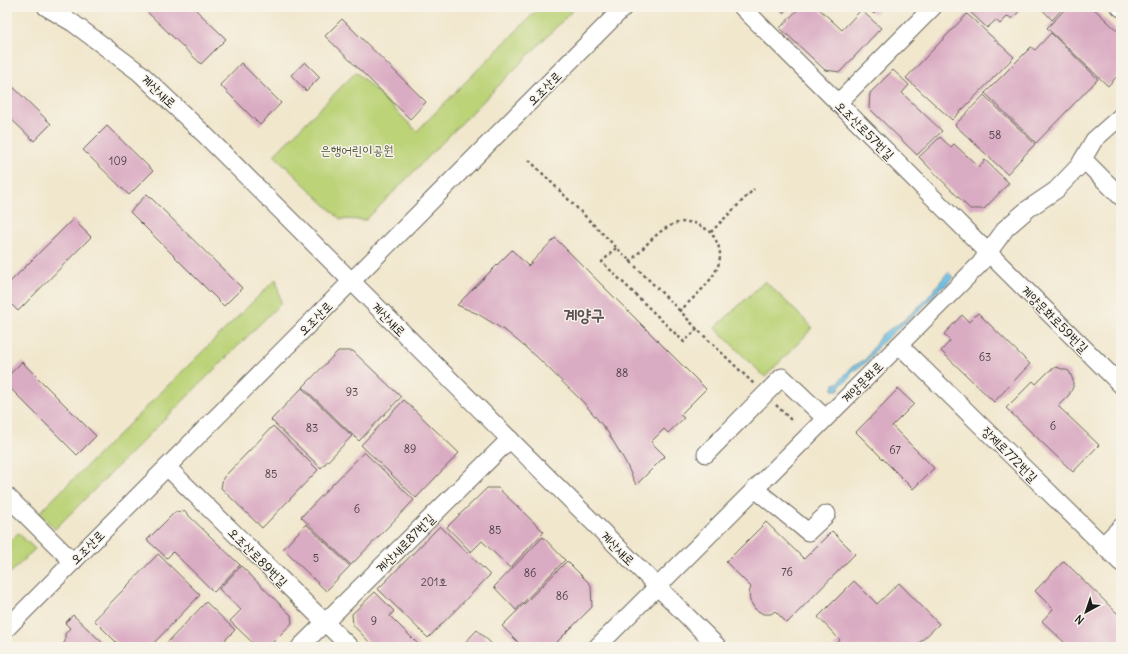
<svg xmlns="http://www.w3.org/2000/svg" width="1128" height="654" font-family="Delius,'Poor Story',sans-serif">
<rect width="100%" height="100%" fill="#f7f3e8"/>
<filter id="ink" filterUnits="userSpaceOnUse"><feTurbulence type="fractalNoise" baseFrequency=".025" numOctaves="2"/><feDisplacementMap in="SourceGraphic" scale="8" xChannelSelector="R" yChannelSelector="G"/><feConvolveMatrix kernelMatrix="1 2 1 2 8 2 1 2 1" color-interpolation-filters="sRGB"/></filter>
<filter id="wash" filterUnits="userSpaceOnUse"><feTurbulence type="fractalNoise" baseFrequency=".012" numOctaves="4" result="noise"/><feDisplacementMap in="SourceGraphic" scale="16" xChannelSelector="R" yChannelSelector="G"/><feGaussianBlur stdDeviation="0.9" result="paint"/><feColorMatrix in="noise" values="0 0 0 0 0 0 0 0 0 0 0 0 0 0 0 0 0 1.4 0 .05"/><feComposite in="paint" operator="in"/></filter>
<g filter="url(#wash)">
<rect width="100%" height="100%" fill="#f1e7cd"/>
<g fill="#bcd378" stroke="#6c784a">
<polygon points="540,7 576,7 366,220 340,219 274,155 356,72 417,131"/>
<polygon points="276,279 281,303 55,529 39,513"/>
<polygon points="765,281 812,327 807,334 765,377 715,328"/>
<polygon points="18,533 35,549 7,576 7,544"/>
</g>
<polygon fill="#69c0e6" stroke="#426e81" points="948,272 953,277 944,287 941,287 927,303 878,346 868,361 852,372 848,380 840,385 839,390 833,390 834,384 838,383 852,367 866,359 881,335 903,321 925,301"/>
<g id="blocks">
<g fill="#daacc3">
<polygon points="142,7 193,7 226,39 201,64"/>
<polygon points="776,7 789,7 783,13"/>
<polygon points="800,7 817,7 842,30 861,10 881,28 840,72 825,70 780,28"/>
<polygon points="866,7 881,7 874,14"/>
<polygon points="965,7 1023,7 1012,19 1008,16 1000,24 996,20 987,28"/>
<polygon points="1040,7 1064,7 1052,20"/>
<polygon points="1067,7 1092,7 1121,34 1121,72 1108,86 1047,28"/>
<polygon points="967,14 1014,57 952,120 906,78"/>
<polygon points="342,19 426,102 410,119 325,36"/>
<polygon points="1051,33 1098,79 1036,143 985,93 1031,47 1035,50"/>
<polygon points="305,62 320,77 306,91 291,75"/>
<polygon points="241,63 281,103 260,125 220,85"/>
<polygon points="893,70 909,85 902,93 942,131 917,155 869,108 870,93"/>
<polygon points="7,81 51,124 34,141 7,115"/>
<polygon points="984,95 1035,144 1007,174 955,125"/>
<polygon points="107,126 153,171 129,195 83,150"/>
<polygon points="940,137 951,147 954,144 979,167 985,160 1009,183 984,209 970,209 919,157"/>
<polygon points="147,194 242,288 224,306 130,212"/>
<polygon points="73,219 91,237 18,311 7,300 7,285"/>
<polygon points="555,238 706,389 680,415 684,418 668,433 664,429 651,442 665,456 636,485 625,461 607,431 584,403 537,357 507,332 478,314 457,305 512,250 528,266"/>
<polygon points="978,313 1030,364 994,402 941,351 950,341 944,334 962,315 969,322"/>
<polygon points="338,351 353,351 401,397 359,441 303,387"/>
<polygon points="22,362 96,436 77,455 7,385 7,377"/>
<polygon points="1056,367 1069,371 1073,380 1073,387 1069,395 1058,406 1099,445 1073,472 1006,408 1033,381 1036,384 1049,371"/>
<polygon points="302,388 352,436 321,468 271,420"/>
<polygon points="898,389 914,404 892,426 934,468 913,489 856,432"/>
<polygon points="404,400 459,453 416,498 361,445"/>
<polygon points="273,426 318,470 262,528 221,488 223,478"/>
<polygon points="364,452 414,500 351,565 301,517"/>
<polygon points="487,488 498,488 544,532 510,568 482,541 471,552 447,527"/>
<polygon points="184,511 240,565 214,592 173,552 167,558 147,540 175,512"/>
<polygon points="766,522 804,559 832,531 855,554 787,623 775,611 771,614 763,614 755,609 750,601 749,593 751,587 726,562"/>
<polygon points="306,524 350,566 326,591 283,549"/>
<polygon points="440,526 490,575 428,638 378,589"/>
<polygon points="543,537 565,560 516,610 494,587"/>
<polygon points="158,554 200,595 150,647 121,647 94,620"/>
<polygon points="567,561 591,585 592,607 552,647 513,647 518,642 502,626"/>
<polygon points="1064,561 1121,617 1121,647 1069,647 1042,621 1053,609 1035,591"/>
<polygon points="241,566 291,615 292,623 268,647 257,647 230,621 241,610 219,589"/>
<polygon points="854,581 877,604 899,583 939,624 915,647 833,647 840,640 818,617"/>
<polygon points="375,592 394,611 390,616 421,647 374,647 353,625 352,614"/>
<polygon points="206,602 235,630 218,647 163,647"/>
<polygon points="73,615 107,647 59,647 65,642 65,634 70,628 65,623"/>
<polygon points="477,630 495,647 461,647"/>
</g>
</g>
</g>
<g filter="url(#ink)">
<use href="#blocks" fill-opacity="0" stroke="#67635a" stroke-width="1"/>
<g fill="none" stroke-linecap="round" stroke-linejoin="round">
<defs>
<g id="minor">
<polyline points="46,7 73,23 140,73 203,133 718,647"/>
<polyline points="742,7 1121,385"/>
<polyline points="1120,7 1121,8"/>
<polyline points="838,103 933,7"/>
<polyline points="1083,159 1121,197"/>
<polyline points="899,345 1121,563"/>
<polyline points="706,454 782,377 825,418"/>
<polyline points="167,467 350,647"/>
<polyline points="755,489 808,532 827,514"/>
<polyline points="7,496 73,562"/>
<polyline points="1103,545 1121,527"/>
<polyline points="7,628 624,7"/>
<polyline points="300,647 510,439"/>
<polyline points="597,647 980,264 1006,228 1028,209 1056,190 1079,166 1094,140 1121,116"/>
</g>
</defs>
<use href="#minor" stroke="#67635a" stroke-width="19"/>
<g stroke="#67635a" stroke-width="2.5" stroke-dasharray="3 3" stroke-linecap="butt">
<polyline points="529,160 680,311"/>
<polyline points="616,248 602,262 684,342 697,329 754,384"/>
<path d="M 630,262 C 647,245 667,216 694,223 C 700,225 706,229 711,232"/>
<path d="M 697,329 L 680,311 C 694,296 726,273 719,248 C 718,243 714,237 711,232 L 754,189"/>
<polyline points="776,405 793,422"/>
</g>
<use href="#minor" stroke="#fff" stroke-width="17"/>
</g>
</g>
<g text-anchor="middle" stroke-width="3" stroke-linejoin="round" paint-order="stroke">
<g font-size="11" fill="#4c4046">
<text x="995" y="139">58</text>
<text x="118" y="165">109</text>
<text x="985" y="361">63</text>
<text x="622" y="377">88</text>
<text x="352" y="396">93</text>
<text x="1053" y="430">6</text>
<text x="312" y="432">83</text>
<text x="410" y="453">89</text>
<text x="895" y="454">67</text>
<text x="271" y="478">85</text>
<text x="357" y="513">6</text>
<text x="495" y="534">85</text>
<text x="316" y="562">5</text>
<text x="787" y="576">76</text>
<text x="530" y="577">86</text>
<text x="434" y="586">201호</text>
<text x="562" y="600">86</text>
<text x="374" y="625">9</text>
</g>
<g font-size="13" fill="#1c1c1c" stroke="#f7f3e8">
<text transform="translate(544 88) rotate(-45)" y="5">오조산로</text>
<text transform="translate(159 91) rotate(43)" y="5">계산새로</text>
<text transform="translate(865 130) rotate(45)" y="5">오조산로57번길</text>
<text transform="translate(315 318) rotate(-45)" y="5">오조산로</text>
<text transform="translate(389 319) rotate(45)" y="5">계산새로</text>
<text transform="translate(1055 319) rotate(45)" y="5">계양문화로59번길</text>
<text transform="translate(862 382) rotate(-45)" y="5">계양문화로</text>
<text transform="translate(1010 454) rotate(45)" y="5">장제로772번길</text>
<text transform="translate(405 543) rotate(-45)" y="5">계산새로87번길</text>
<text transform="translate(87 547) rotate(-45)" y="5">오조산로</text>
<text transform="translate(618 548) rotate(45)" y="5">계산새로</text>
<text transform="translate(258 557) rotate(45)" y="5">오조산로89번길</text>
</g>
<g font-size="13" fill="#4c5338" stroke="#f7f3e8">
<text x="357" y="155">은행어린이공원</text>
</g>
<g font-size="17" font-weight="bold" fill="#5e4e56" stroke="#f7f3e8">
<text x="584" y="321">계양구</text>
</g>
</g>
<rect width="1128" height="654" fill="none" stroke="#f7f3e8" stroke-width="24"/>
<g transform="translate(1086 612) rotate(220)" stroke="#f7f3e8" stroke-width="3" paint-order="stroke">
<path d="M0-3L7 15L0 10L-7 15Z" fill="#1c1c1c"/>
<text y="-6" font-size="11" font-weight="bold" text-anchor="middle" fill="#1c1c1c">N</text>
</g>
</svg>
